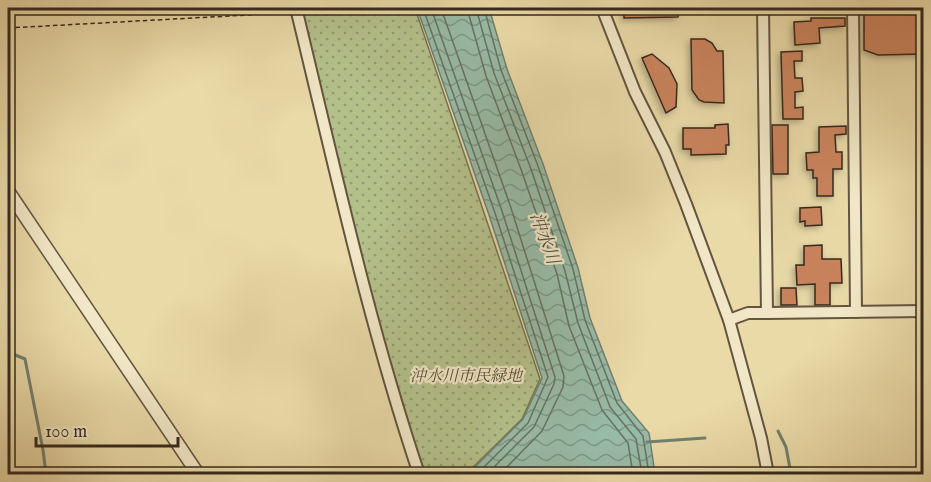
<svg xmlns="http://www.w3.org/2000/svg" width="931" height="482" font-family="'IM FELL English','Noto Serif JP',serif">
<defs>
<pattern id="park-dots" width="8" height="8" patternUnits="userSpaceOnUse" patternTransform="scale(1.5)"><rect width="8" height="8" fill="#b4c08a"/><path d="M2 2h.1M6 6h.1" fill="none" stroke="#939c70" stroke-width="1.8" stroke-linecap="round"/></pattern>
<pattern id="water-waves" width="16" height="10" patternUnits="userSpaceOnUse" patternTransform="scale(1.5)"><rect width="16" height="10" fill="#98bba7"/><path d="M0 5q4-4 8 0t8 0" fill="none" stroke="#7d9887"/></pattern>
<filter id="shadow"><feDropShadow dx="-2.5" dy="2.5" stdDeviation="3" flood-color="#0004"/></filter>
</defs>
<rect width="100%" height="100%" fill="#eadaa8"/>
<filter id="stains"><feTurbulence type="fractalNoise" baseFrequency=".00333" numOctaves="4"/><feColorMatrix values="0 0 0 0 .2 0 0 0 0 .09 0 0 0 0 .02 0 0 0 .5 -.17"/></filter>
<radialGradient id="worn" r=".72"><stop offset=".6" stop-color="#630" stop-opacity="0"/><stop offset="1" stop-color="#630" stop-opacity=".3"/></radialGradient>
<polygon fill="url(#park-dots)" stroke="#757454" stroke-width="1.5" points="299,8 415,8 540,379 522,419 466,474 424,474 364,274"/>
<polygon fill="url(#water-waves)" stroke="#718170" stroke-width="1.5" points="417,8 489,8 507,69 543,164 578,268 590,318 622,401 649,433 655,474 468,474 523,419 542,378 489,215"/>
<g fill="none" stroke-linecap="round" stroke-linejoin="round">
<g stroke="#677262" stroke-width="1.5">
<polyline points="423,8 495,213 548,377 528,423 477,474"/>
<polyline points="431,8 502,211 555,377 554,384 534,427 487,474"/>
<polyline points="441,8 511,208 564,376 563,387 542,431 500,474"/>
<polyline points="467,8 486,76 522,172 557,274 569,326 602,410 628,443 633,474"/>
<polyline points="476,8 494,73 531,169 565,271 578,323 610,407 636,439 642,474"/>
<polyline points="484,8 501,70 538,166 573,269 585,320 617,403 643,436 649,474"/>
</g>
<g stroke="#718170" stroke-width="3">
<polyline points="8,352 25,359 43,450 46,474"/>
<polyline points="778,431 786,447 791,474"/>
<polyline points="647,442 705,438"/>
</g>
</g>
<g fill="#c9835c" stroke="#36291d" stroke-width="1.5" filter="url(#shadow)">
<polygon points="634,8 678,8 678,17 624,18 624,10 634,10"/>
<polygon points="864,8 924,8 924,54 878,55 864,50"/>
<polygon points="811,18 845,18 845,26 819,28 820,43 795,45 794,22 811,21"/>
<polygon points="691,39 705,39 712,43 717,51 723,51 724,103 704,102 699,100 692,90"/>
<polygon points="802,51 802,61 794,61 795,78 802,78 803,91 795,92 795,108 803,107 803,119 783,119 781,52"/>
<polygon points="652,54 669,68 677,84 676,107 666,113 642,58"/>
<polygon points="728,124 729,145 726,145 726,154 691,155 691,149 683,149 683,128 715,128 715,125"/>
<polygon points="772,125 788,125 788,174 773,174"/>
<polygon points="846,126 846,134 835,135 836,152 842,152 842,169 833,169 833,196 817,196 817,178 813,178 813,170 807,170 806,153 819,152 819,127"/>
<polygon points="821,207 822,225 805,226 805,221 800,222 800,208"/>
<polygon points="822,245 822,259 841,259 842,283 830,283 830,305 815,305 815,284 797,285 796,265 804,265 804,246"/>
<polygon points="781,288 796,288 797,305 781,305"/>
</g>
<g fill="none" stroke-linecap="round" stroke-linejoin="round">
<defs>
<g id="minor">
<path d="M 296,8 C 334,164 368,322 419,474"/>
<polyline points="602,8 635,92 665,152 686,204 729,320 761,438 768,474"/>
<polyline points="853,8 856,312"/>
<polyline points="767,313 924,311"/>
<polyline points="729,320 748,313 767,313 763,8"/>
</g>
<polyline id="tertiary" points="8,191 198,474"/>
</defs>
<use href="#minor" stroke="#635540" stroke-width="14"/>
<use href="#tertiary" stroke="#635540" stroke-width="15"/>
<polyline stroke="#36291d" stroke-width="1.5" stroke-dasharray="4.5 3" stroke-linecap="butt" points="8,28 285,13"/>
<use href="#minor" stroke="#f1e7c6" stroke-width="10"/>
<use href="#tertiary" stroke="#f1e7c6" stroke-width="12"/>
</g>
<g text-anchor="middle" stroke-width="4.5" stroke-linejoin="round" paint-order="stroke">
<g font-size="16" font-style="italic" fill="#564f38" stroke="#f1e7c6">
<text x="466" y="381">沖水川市民緑地</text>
</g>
<g font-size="18" font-style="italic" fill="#4e4e40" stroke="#f1e7c6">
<text transform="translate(545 238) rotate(70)" y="6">沖水川</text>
</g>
</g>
<rect width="931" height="482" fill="none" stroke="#eadaa8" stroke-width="30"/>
<rect x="9" y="9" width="913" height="464" fill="none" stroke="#36291d" stroke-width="3"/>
<rect x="15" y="15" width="901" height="452" fill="none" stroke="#36291d" stroke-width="1.5"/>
<path d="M36 437v9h142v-9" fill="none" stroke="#36291d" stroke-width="3"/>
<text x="45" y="437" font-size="18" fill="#36291d" stroke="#f1e7c6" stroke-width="4.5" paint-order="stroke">100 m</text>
<rect width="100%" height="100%" filter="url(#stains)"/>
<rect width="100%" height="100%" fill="url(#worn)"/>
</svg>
